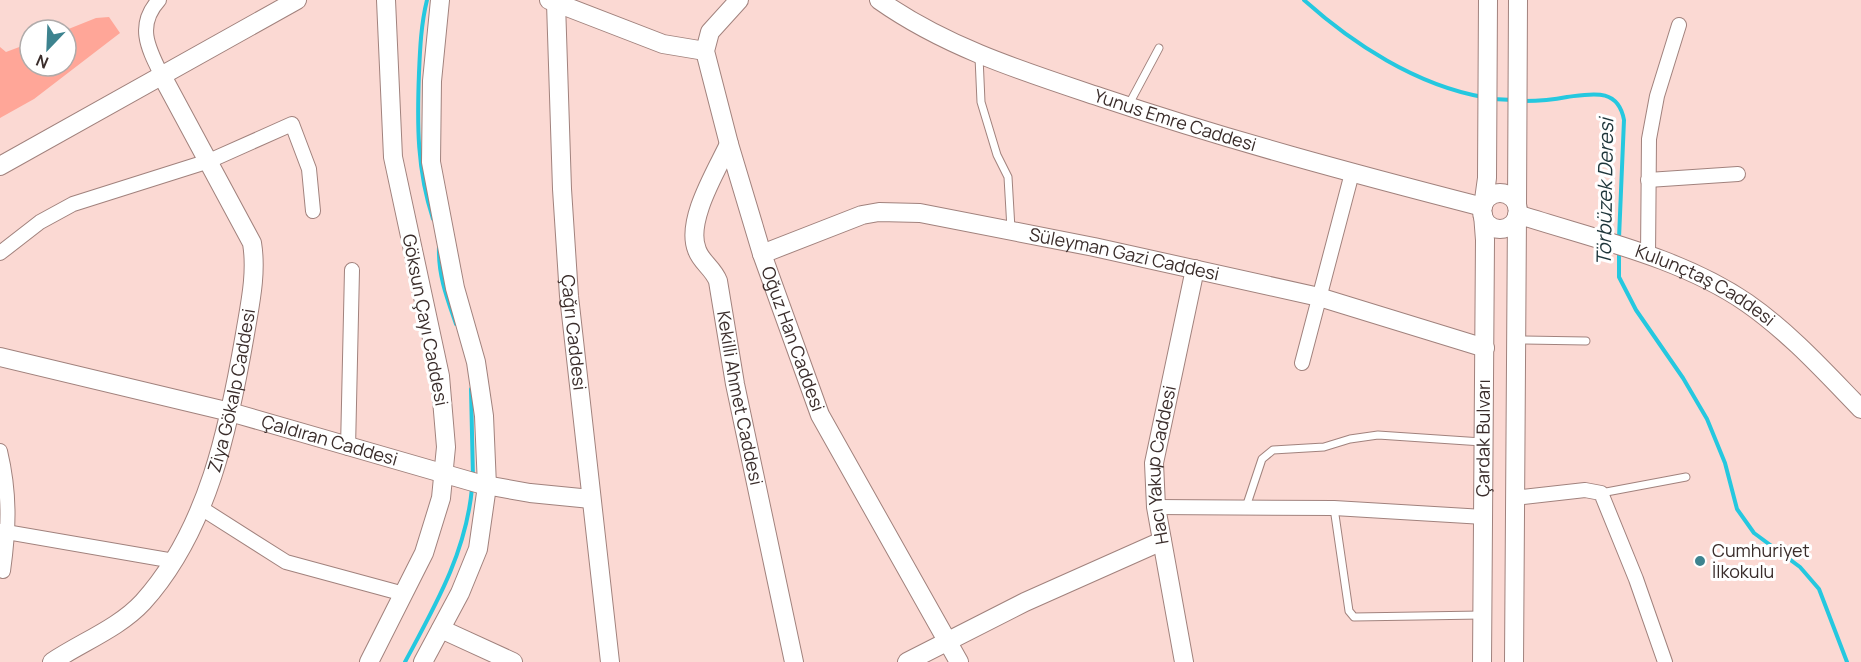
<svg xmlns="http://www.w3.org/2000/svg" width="1861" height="662" font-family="Manrope,sans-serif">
<rect width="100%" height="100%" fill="#fbd9d3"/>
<polygon fill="#ffa698" points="109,17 120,33 34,99 0,118 0,47 6,52 30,43 30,66 66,66 66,30 96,18"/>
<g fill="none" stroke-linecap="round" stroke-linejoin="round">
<g stroke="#25c8df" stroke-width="4">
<path d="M 427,0 C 421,24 420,49 419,73 C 417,125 417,170 433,219"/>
<path d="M 1304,0 C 1353,44 1416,85 1483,97"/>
<polyline points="1493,99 1513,100"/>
<path d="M 1523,101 C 1538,101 1552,100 1567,97 C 1591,94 1618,87 1624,120 L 1619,238"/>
<path d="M 439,247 C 438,275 447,298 456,324"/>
<polyline points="1619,252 1619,277 1636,310 1683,378 1707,419 1725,463 1737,509 1754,533 1800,567 1819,589 1847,662"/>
<polyline points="471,389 473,478"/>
<path d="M 405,662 C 435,606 466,553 472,488"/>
</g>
<defs>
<g id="lane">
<polyline points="979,57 981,102 997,155 1008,177 1011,229"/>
<polyline points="1128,106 1159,48"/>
<polyline points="1516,340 1586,341"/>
<polyline points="1601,493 1686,477"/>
<polyline points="1246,507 1262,459 1273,450 1324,447 1350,439 1378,435 1482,442"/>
<polyline points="1334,508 1349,611 1354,617 1482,615"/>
</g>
<g id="street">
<path d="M 159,0 C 136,25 148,48 161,74"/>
<polyline points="1648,180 1738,174"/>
<polyline points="0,253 40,222 73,204 209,161 292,124 309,169 313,211"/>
<polyline points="1648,256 1649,139 1657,96 1679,25"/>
<polyline points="1302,363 1352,173"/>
<polyline points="348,448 352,270"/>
<path d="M 0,451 C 10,493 9,528 3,571"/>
<polyline points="1514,498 1585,490 1601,493 1636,579 1665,662"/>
<polyline points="1156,507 1334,508 1484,517"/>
<polyline points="201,508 286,562 404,594"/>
<polyline points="0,531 174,561"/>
</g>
<g id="secondary">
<polyline points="549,0 663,44 705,51"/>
<path id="s1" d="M 739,0 L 710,32 L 705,51 L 729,144 L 762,254 L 820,415 L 959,662"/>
<path id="s2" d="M 879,0 C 947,48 1025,72 1103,98 C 1228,140 1355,174 1483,207 L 1487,178 L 1488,0"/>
<path id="s3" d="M 556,3 L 562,189 L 569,296 L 610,662"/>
<path id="s4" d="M 729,144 C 717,170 685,221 697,250 C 701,262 713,268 718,281 L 735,384 L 794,662"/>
<polyline points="0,166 297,0"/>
<circle cx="1500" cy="211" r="18"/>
<polyline points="1517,207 1518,0"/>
<path id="s5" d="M 762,254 L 862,215 L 879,212 L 920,213 L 1094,247 L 1319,297 L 1485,348"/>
<path id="s6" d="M 0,357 L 230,412 L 480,484 L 530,493 L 591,499"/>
<polyline points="441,629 513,662"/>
<path id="s7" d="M 52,662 C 82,642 119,628 143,602 C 208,530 229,427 245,334 C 250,304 257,273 252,243 L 161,74"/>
<polyline points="369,662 424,553 441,498 446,447 440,376 393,157 386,0"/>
<polyline points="423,662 460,593 478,549 487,486 484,416 476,362 455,288 431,162 432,81 440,0"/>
<polyline points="907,662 1025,602 1162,541"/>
<path id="s8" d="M 1184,662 L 1156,507 L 1154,463 L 1195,269"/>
<path id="s9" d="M 1482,662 L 1485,240 L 1483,214"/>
<path id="s10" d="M 1514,662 L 1517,214 C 1594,239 1680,257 1747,303 C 1790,333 1825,372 1861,409"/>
</g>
</defs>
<use href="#lane" stroke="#a1827d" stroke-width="9"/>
<use href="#street" stroke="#a1827d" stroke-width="16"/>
<use href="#secondary" stroke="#a1827d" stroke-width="20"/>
<use href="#lane" stroke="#fff" stroke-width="7"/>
<use href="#street" stroke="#fff" stroke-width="14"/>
<use href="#secondary" stroke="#fff" stroke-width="18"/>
</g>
<circle fill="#3d838f" stroke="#fff" stroke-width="2" cx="1700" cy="561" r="6"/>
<g text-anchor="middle" stroke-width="6" stroke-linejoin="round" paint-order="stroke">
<g font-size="18" fill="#3a2d2b" stroke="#fff">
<text dy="6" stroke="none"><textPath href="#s2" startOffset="321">Yunus Emre Caddesi</textPath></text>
<text dy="6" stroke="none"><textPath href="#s5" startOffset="374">Süleyman Gazi Caddesi</textPath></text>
<text dy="6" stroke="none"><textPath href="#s10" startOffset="650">Kulunçtaş Caddesi</textPath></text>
<text transform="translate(425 320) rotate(79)" y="6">Göksun Çayı Caddesi</text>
<text dy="6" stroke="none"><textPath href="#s3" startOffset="330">Çağrı Caddesi</textPath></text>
<text dy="6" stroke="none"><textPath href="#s1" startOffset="364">Oğuz Han Caddesi</textPath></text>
<text dy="6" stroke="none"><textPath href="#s7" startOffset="342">Ziya Gökalp Caddesi</textPath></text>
<text dy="6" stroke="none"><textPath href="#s4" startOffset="270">Kekilli Ahmet Caddesi</textPath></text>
<text dy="6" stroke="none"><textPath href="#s9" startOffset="224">Çardak Bulvarı</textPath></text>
<text dy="6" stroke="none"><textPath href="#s6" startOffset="340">Çaldıran Caddesi</textPath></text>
<text dy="6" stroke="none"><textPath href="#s8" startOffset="200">Hacı Yakup Caddesi</textPath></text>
</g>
<g font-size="18" fill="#3a2d2b" stroke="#fff" text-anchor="start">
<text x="1712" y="557">Cumhuriyet<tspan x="1712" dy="21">İlkokulu</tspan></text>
</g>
<g font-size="20" font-style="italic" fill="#1d353a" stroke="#fff">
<text transform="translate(1605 192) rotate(-89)" y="7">Törbüzek Deresi</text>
</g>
</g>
<g transform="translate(48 48) rotate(203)"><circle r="28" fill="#ffffff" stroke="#b0abaa" stroke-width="1.5"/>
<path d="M0-4.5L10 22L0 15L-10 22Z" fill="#3d838f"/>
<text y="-9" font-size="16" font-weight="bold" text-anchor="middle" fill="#3a2d2b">N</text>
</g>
</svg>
